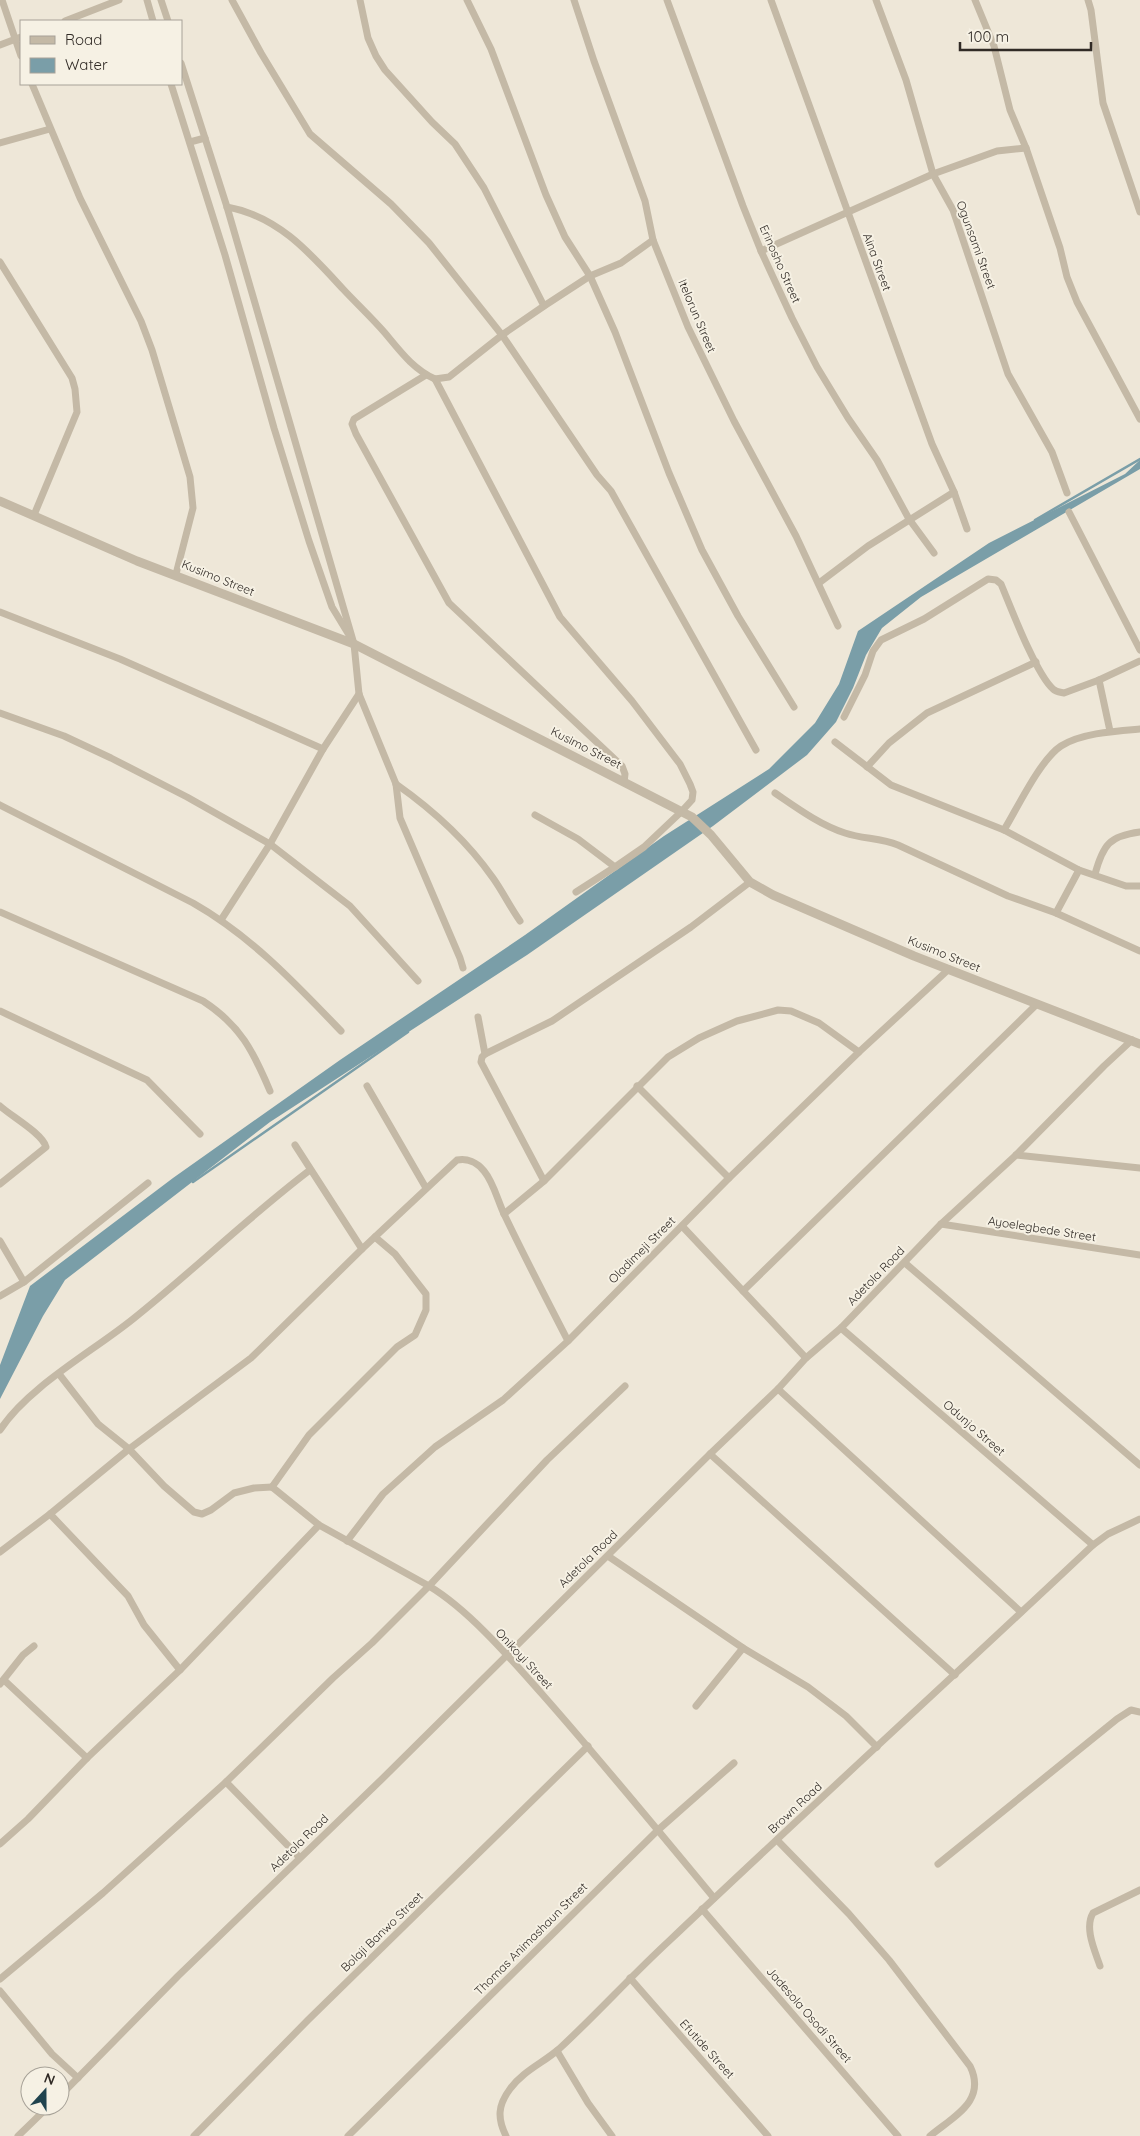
<svg xmlns="http://www.w3.org/2000/svg" width="1140" height="2136" font-family="Quicksand,sans-serif">
<rect width="100%" height="100%" fill="#eee7d8"/>
<polygon fill="#7a9ea8" points="1140,460 1140,469 921,597 882,628 866,655 853,688 836,722 807,755 713,826 527,955 270,1122 65,1280 43,1316 0,1399 0,1365 30,1286 173,1178 340,1060 525,935 664,836 769,769 815,723 839,684 858,631 989,543 1125,474"/>
<g fill="none" stroke-linecap="round" stroke-linejoin="round">
<g stroke="#7a9ea8" stroke-width="2.5">
<polyline points="1035,520 1140,459"/>
<polyline points="193,1182 408,1032"/>
</g>
<g stroke="#c4b9a6" stroke-width="7">
<polyline points="2,0 21,56"/>
<polyline points="147,0 153,21"/>
<polyline points="161,0 168,21"/>
<polyline points="232,0 261,53 310,134 391,204 429,243 502,335 597,475 611,491 756,750"/>
<polyline points="360,0 368,38 376,56 385,70 432,122 455,144 484,188 544,306"/>
<polyline points="467,0 491,49 546,195 565,237 590,276 615,332 669,473 702,550 738,616 794,707"/>
<polyline points="574,0 594,61 645,201 653,240 688,327 734,421 796,536 838,626"/>
<polyline points="667,0 743,206 761,251 792,318 817,367 848,418 877,460 909,519 934,553"/>
<polyline points="771,0 932,444 954,492 967,529"/>
<polyline points="876,0 906,80 933,174 953,210 1008,374 1052,452 1067,493"/>
<polyline points="975,0 994,46 1010,110 1026,148 1060,248 1067,277 1077,302 1140,419"/>
<polyline points="1088,0 1091,10 1103,103 1140,212"/>
<polyline points="65,21 119,0"/>
<polyline points="0,45 21,37"/>
<polyline points="181,63 227,207 354,644 359,694 396,784 400,818 460,958 463,968"/>
<polyline points="32,84 80,198 141,321 152,350 179,440 190,477 193,508 176,574"/>
<polyline points="171,84 225,255 274,428 309,541 332,607 349,635"/>
<polyline points="190,142 205,138"/>
<polyline points="0,143 50,129"/>
<path d="M 227,207 C 278,216 310,253 343,289 C 357,304 372,318 385,333 C 400,351 413,369 435,379 L 560,617 L 632,701 L 680,764 L 690,784 L 693,792 L 692,800 L 681,812 L 644,847 L 615,867 L 578,839 L 535,815"/>
<polyline points="761,251 933,174 997,151 1026,148"/>
<polyline points="0,262 72,378 75,389 77,412 34,515"/>
<polyline points="426,375 354,419 352,424 356,434 449,603 622,766 625,774 624,782"/>
<polyline points="435,379 449,377 502,335 544,306 590,276 621,263 653,240"/>
<polyline points="1069,512 1140,650"/>
<polyline points="819,583 868,546 954,492"/>
<polyline points="0,612 120,659 323,749"/>
<polyline points="1099,680 1110,731"/>
<polyline points="0,713 64,736 111,758 187,797 270,844 350,906 418,981"/>
<path d="M 844,717 L 865,675 L 873,651 L 881,640 L 924,619 L 988,579 L 996,580 L 1001,584 C 1011,608 1036,674 1053,689 C 1056,692 1059,692 1064,693 L 1099,680 L 1140,661"/>
<polyline points="835,742 891,785 1004,830 1079,870 1126,886 1140,886"/>
<polyline points="867,767 889,743 927,713 1036,662"/>
<path d="M 396,784 C 433,810 467,841 493,878 C 503,892 510,907 520,921"/>
<path d="M 775,793 C 797,808 820,825 845,833 C 863,839 881,838 898,845 L 1008,896 L 1056,913 L 1140,951"/>
<path d="M 0,805 L 193,903 C 251,936 295,983 341,1031"/>
<path d="M 1004,830 C 1018,807 1040,760 1061,746 C 1081,733 1116,731 1140,729"/>
<path d="M 1095,874 C 1103,845 1109,836 1140,832"/>
<polyline points="576,892 615,867"/>
<path d="M 0,912 L 203,1001 C 241,1026 253,1051 270,1091"/>
<polyline points="1056,913 1079,870"/>
<polyline points="221,920 270,844 323,749 359,694"/>
<polyline points="0,1011 147,1080 200,1134"/>
<polyline points="478,1017 485,1054"/>
<polyline points="367,1086 426,1188"/>
<polyline points="637,1086 729,1178"/>
<path d="M 0,1106 C 11,1116 43,1134 46,1147 L 0,1184"/>
<polyline points="295,1145 362,1249"/>
<polyline points="1016,1155 1140,1168"/>
<polyline points="544,1181 481,1062 482,1057 485,1054 552,1021 691,927 750,882"/>
<polyline points="504,1214 544,1181 668,1057 699,1038 737,1021 778,1010 791,1011 819,1023 859,1052"/>
<polyline points="941,1224 1140,1255"/>
<polyline points="682,1226 806,1358"/>
<polyline points="0,1241 24,1282"/>
<polyline points="905,1263 1140,1465"/>
<polyline points="743,1291 1036,1005"/>
<polyline points="0,1296 24,1282 148,1183"/>
<polyline points="841,1328 1093,1545"/>
<polyline points="59,1374 98,1424 129,1449 164,1486 194,1512 202,1514 211,1510 234,1493 254,1488 272,1487"/>
<polyline points="778,1389 1021,1612"/>
<path d="M 0,1430 C 28,1387 92,1352 133,1319 C 193,1271 248,1217 310,1170"/>
<polyline points="710,1454 955,1675"/>
<path d="M 272,1487 L 319,1525 L 429,1586 C 469,1610 511,1659 542,1694 C 601,1761 657,1829 714,1898"/>
<polyline points="272,1487 309,1435 397,1347 415,1335 426,1310 426,1294 395,1254 375,1237"/>
<polyline points="50,1514 128,1596 144,1625 180,1670"/>
<polyline points="347,1541 383,1494 435,1447 503,1400 568,1341 729,1178 859,1052 949,969"/>
<path d="M 0,1552 L 50,1514 L 129,1449 L 251,1358 L 362,1249 L 457,1160 C 467,1158 477,1162 484,1171 C 494,1183 498,1202 505,1216 C 525,1258 547,1300 568,1341"/>
<polyline points="608,1556 743,1648 808,1687 846,1716 877,1747"/>
<polyline points="4,1680 87,1758"/>
<polyline points="0,1684 23,1655 34,1646"/>
<polyline points="696,1706 743,1648"/>
<polyline points="226,1782 299,1857"/>
<path d="M 777,1840 L 849,1914 L 889,1960 L 970,2066 C 987,2101 954,2116 930,2136"/>
<polyline points="0,1844 28,1819 87,1758 180,1670 319,1525"/>
<polyline points="938,1864 1117,1719 1131,1710 1140,1712"/>
<polyline points="702,1909 898,2136"/>
<path d="M 1100,1966 C 1095,1951 1084,1928 1093,1913 L 1140,1890"/>
<polyline points="630,1978 768,2136"/>
<polyline points="0,1979 103,1893 226,1782 333,1678 372,1643 429,1586 547,1460 625,1386"/>
<polyline points="0,1991 52,2054 78,2078"/>
<polyline points="557,2051 588,2103 612,2136"/>
<polyline points="60,2096 178,1976 382,1779 710,1454 778,1389 806,1358 841,1328 941,1224 1016,1155 1104,1066 1132,1040"/>
<polyline points="18,2136 49,2106"/>
<polyline points="194,2136 308,2020 588,1746"/>
<polyline points="348,2136 658,1830 734,1763"/>
<path d="M 506,2136 C 497,2118 498,2105 510,2089 C 523,2071 543,2063 559,2049 C 597,2014 631,1976 669,1941 C 809,1808 952,1678 1093,1545 L 1108,1534 L 1140,1519"/>
</g>
<polyline stroke="#c4b9a6" stroke-width="9" points="0,501 137,561 354,644 692,817 711,835 750,882 773,895 914,956 1140,1044"/>
</g>
<g text-anchor="middle" stroke-width="4" stroke-linejoin="round" paint-order="stroke">
<g font-size="12" fill="#312b26" stroke="#f6f1e4">
<text transform="translate(976 245) rotate(70)" y="4">Ogunsami Street</text>
<text transform="translate(877 262) rotate(70)" y="4">Aina Street</text>
<text transform="translate(780 264) rotate(66)" y="4">Erinosho Street</text>
<text transform="translate(697 316) rotate(67)" y="4">Itelorun Street</text>
<text transform="translate(218 578) rotate(22)" y="4">Kusimo Street</text>
<text transform="translate(586 748) rotate(27)" y="4">Kusimo Street</text>
<text transform="translate(944 954) rotate(22)" y="4">Kusimo Street</text>
<text transform="translate(1042 1229) rotate(9)" y="4">Ayoelegbede Street</text>
<text transform="translate(642 1250) rotate(-45)" y="4">Oladimeji Street</text>
<text transform="translate(876 1276) rotate(-46)" y="4">Adetola Road</text>
<text transform="translate(974 1428) rotate(41)" y="4">Odunjo Street</text>
<text transform="translate(588 1559) rotate(-44)" y="4">Adetola Road</text>
<text transform="translate(524 1659) rotate(47)" y="4">Onikoyi Street</text>
<text transform="translate(795 1808) rotate(-43)" y="4">Brown Road</text>
<text transform="translate(299 1843) rotate(-44)" y="4">Adetola Road</text>
<text transform="translate(382 1932) rotate(-44)" y="4">Bolaji Banwo Street</text>
<text transform="translate(531 1939) rotate(-45)" y="4">Thomas Animashaun Street</text>
<text transform="translate(809 2015) rotate(49)" y="4">Jadesola Osodi Street</text>
<text transform="translate(707 2049) rotate(48)" y="4">Efutide Street</text>
</g>
</g>
<rect x="20" y="20" width="162" height="65" fill="#f6f1e4" stroke="#a7a298"/>
<rect x="30" y="36" width="25" height="8" fill="#c4b9a6" stroke="#a7a298"/>
<text x="65" y="45" font-size="15" fill="#312b26">Road</text>
<rect x="30" y="58" width="25" height="15" fill="#7a9ea8" stroke="#a7a298"/>
<text x="65" y="70" font-size="15" fill="#312b26">Water</text>
<g transform="translate(45 2091) rotate(21)"><circle r="24" fill="#f6f1e4" stroke="#a7a298"/>
<path d="M0-4L9 19L0 12L-9 19Z" fill="#20434e"/>
<text y="-8" font-size="14" font-weight="bold" text-anchor="middle" fill="#312b26">N</text>
</g>
<path d="M960 42v8h131v-8" fill="none" stroke="#312b26" stroke-width="2.5"/>
<text x="968" y="42" font-size="15" fill="#312b26" stroke="#f6f1e4" stroke-width="4" paint-order="stroke">100 m</text>
</svg>
